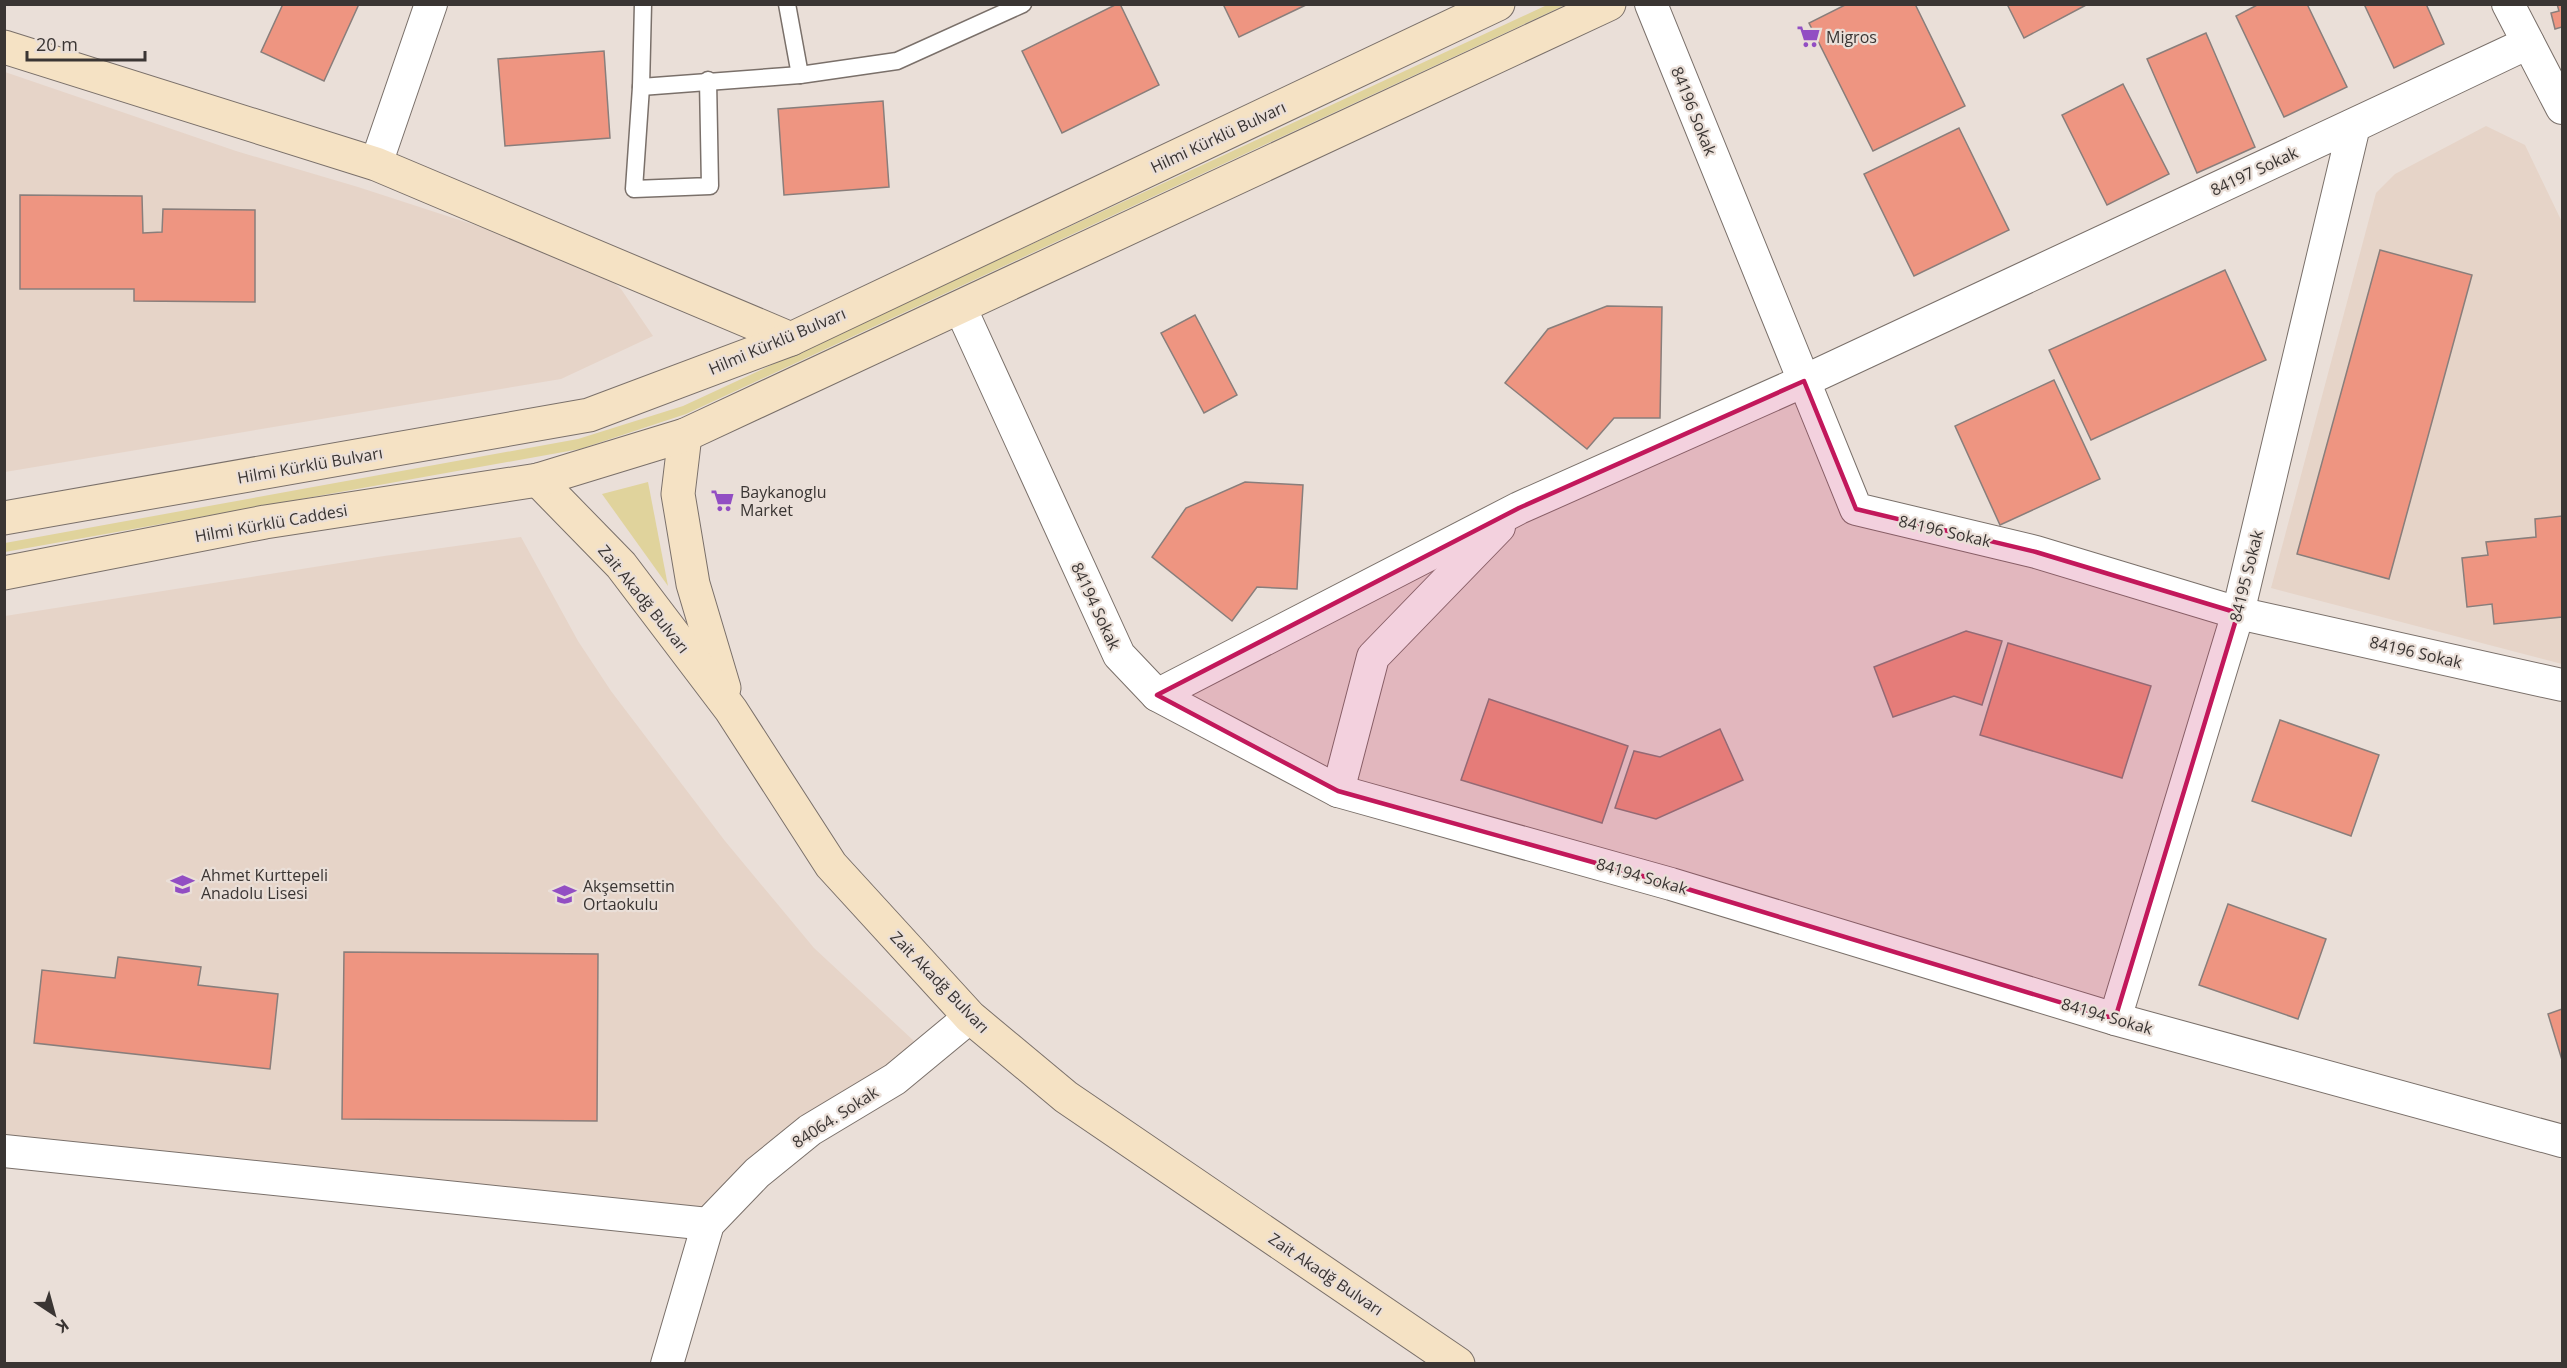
<svg xmlns="http://www.w3.org/2000/svg" width="2567" height="1368" font-family="'Open Sans',sans-serif">
<rect width="100%" height="100%" fill="#eadfd8"/>
<g fill="#e6d4c8">
<polygon points="5,72 236,151 358,187 558,252 602,272 621,289 653,336 561,379 5,472"/>
<polygon points="2486,126 2525,145 2562,222 2562,664 2271,588 2376,193 2395,174"/>
<polygon points="521,537 578,641 611,691 725,841 814,948 929,1055 695,1225 5,1151 5,616 384,556"/>
</g>
<g fill="#e0d39c">
<polygon points="1547,5 1565,5 686,414 580,449 5,552 5,543 578,439 683,406"/>
<polygon points="648,482 668,586 602,494"/>
</g>
<g fill="#ee9581" stroke="#897e7b" stroke-width="1.5">
<polygon points="283,4 359,4 324,81 261,52"/>
<polygon points="1117,4 1120,4 1159,85 1062,133 1022,51"/>
<polygon points="1223,4 1308,4 1239,37"/>
<polygon points="1847,4 1915,4 1965,106 1873,151 1809,23"/>
<polygon points="2007,4 2088,4 2024,38"/>
<polygon points="2259,4 2307,4 2347,87 2284,117 2236,16"/>
<polygon points="2364,4 2426,4 2444,44 2394,68"/>
<polygon points="2557,4 2562,4 2562,27 2555,29 2551,13 2559,11"/>
<polygon points="2206,33 2255,147 2197,173 2147,59"/>
<polygon points="604,51 610,138 505,146 498,59"/>
<polygon points="2123,84 2169,174 2107,205 2062,115"/>
<polygon points="883,101 889,187 784,195 778,109"/>
<polygon points="1959,128 2009,230 1914,276 1864,174"/>
<polygon points="20,195 142,196 143,233 162,232 163,209 255,210 255,302 134,301 134,289 20,289"/>
<polygon points="2380,250 2472,275 2389,579 2297,554"/>
<polygon points="2225,270 2266,360 2091,440 2049,350"/>
<polygon points="1607,306 1662,307 1660,418 1614,418 1587,449 1505,383 1548,329"/>
<polygon points="1195,315 1237,395 1204,413 1161,333"/>
<polygon points="2054,380 2100,479 2000,525 1955,426"/>
<polygon points="1245,482 1303,485 1297,589 1257,587 1232,621 1152,557 1186,508"/>
<polygon points="2562,516 2562,617 2494,624 2492,604 2467,607 2462,558 2488,555 2486,542 2536,537 2535,519"/>
<polygon points="1966,631 2002,641 1982,705 1954,696 1893,717 1874,667"/>
<polygon points="2008,643 2151,686 2122,778 1980,735"/>
<polygon points="1489,699 1628,746 1602,823 1461,780"/>
<polygon points="2280,720 2379,755 2351,836 2252,801"/>
<polygon points="1720,729 1743,780 1656,819 1615,808 1634,751 1660,757"/>
<polygon points="2228,904 2326,939 2298,1019 2199,985"/>
<polygon points="344,952 598,954 597,1121 342,1119"/>
<polygon points="118,957 201,967 198,985 278,994 270,1069 34,1043 42,970 115,978"/>
<polygon points="2562,1009 2562,1060 2548,1014"/>
</g>
<g fill="none" stroke-linecap="round" stroke-linejoin="round">
<defs>
<g id="lane">
<polyline points="643,4 641,87 634,189 710,186 708,80"/>
<polyline points="787,4 800,75"/>
<polyline points="641,87 800,75 897,61 1023,4"/>
</g>
<g id="street">
<polyline points="1651,4 1856,509 2036,552 2238,613 2562,685"/>
<polyline points="2508,4 2562,108"/>
<polyline points="376,164 431,4"/>
<polyline points="960,307 1119,655 1157,695 1338,791 1671,884 2115,1019 2562,1141"/>
<polyline points="1157,695 1519,508 1804,381 2528,43 2354,126 2238,613 2115,1019"/>
<polyline points="1338,791 1373,657 1499,527"/>
<polyline points="4,1151 708,1224"/>
<polyline points="667,1364 708,1224 757,1173 810,1130 895,1079 970,1017"/>
</g>
<g id="secondary">
<polyline points="4,47 376,164 791,339"/>
<polyline points="685,435 678,494 693,584 724,688"/>
<polyline points="538,480 621,565 731,710 831,865 970,1017 1066,1097 1458,1364"/>
<polyline points="4,518 589,415 791,339 1498,4"/>
<polyline points="4,573 265,522 538,480 685,435 1609,4"/>
</g>
</defs>
<use href="#lane" stroke="#7a706a" stroke-width="19"/>
<use href="#street" stroke="#7a706a" stroke-width="34"/>
<use href="#secondary" stroke="#7a706a" stroke-width="35"/>
<use href="#lane" stroke="#fff" stroke-width="16"/>
<use href="#street" stroke="#fff" stroke-width="32"/>
<use href="#secondary" stroke="#f5e2c4" stroke-width="33"/>
</g>
<path fill="#c2185b" fill-opacity="0.2" stroke="#c2185b" stroke-width="4.5" stroke-linejoin="round" d="M 1804,381 L 1856,509 L 2036,552 L 2238,613 L 2115,1019 L 1671,884 L 1338,791 L 1157,695 L 1519,508 Z"/>
<defs>
<symbol id="supermarket-bare" viewBox="-9 -9 18 18"><path d="M-6-5.5h2.5l.6 2H6L4.5 2H-2.5L-4.4-4H-6ZM-1.5 3.2a1.3 1.3 0 1 0 .1 0ZM3 3.2a1.3 1.3 0 1 0 .1 0Z" fill="#924ec3" stroke="#eadfd8" stroke-width="2.5" paint-order="stroke"/></symbol>
<symbol id="school-bare" viewBox="-9 -9 18 18"><path d="M0-5L7-2L0 1L-7-2ZM-4 1L0 2.5L4 1V4Q0 6-4 4Z" fill="#924ec3" stroke="#eadfd8" stroke-width="2.5" paint-order="stroke"/></symbol>
</defs>
<g fill-rule="evenodd">
<use href="#supermarket-bare" x="1792" y="20" width="33" height="33"/>
<use href="#supermarket-bare" x="706" y="484" width="33" height="33"/>
<use href="#school-bare" x="166" y="868" width="33" height="33"/>
<use href="#school-bare" x="548" y="878" width="33" height="33"/>
</g>
<g text-anchor="middle" stroke-width="4.5" stroke-linejoin="round" paint-order="stroke">
<g font-size="16" fill="#3a3533" stroke="#eadfd8" text-anchor="start">
<text x="1826" y="43">Migros</text>
<text x="740" y="498">Baykanoglu<tspan x="740" dy="18">Market</tspan></text>
<text x="201" y="881">Ahmet Kurttepeli<tspan x="201" dy="18">Anadolu Lisesi</tspan></text>
<text x="583" y="892">Akşemsettin<tspan x="583" dy="18">Ortaokulu</tspan></text>
</g>
<g font-size="16" fill="#3a3533" stroke="#eadfd8">
<text transform="translate(1694 111) rotate(68)" y="6">84196 Sokak</text>
<text transform="translate(1218 137) rotate(-25)" y="6">Hilmi Kürklü Bulvarı</text>
<text transform="translate(2254 171) rotate(-25)" y="6">84197 Sokak</text>
<text transform="translate(777 341) rotate(-23)" y="6">Hilmi Kürklü Bulvarı</text>
<text transform="translate(310 465) rotate(-10)" y="6">Hilmi Kürklü Bulvarı</text>
<text transform="translate(271 523) rotate(-10)" y="6">Hilmi Kürklü Caddesi</text>
<text transform="translate(1945 531) rotate(13)" y="6">84196 Sokak</text>
<text transform="translate(2246 576) rotate(-76)" y="6">84195 Sokak</text>
<text transform="translate(644 599) rotate(51)" y="6">Zait Akadğ Bulvarı</text>
<text transform="translate(1096 606) rotate(65)" y="6">84194 Sokak</text>
<text transform="translate(2416 652) rotate(13)" y="6">84196 Sokak</text>
<text transform="translate(1642 876) rotate(16)" y="6">84194 Sokak</text>
<text transform="translate(940 982) rotate(46)" y="6">Zait Akadğ Bulvarı</text>
<text transform="translate(2107 1016) rotate(16)" y="6">84194 Sokak</text>
<text transform="translate(835 1117) rotate(-33)" y="6">84064. Sokak</text>
<text transform="translate(1326 1274) rotate(34)" y="6">Zait Akadğ Bulvarı</text>
</g>
</g>
<rect width="2567" height="1368" fill="none" stroke="#3a3533" stroke-width="12"/>
<g transform="translate(54 1314) rotate(144)" stroke="#eadfd8" stroke-width="4.5" paint-order="stroke">
<path d="M0-4.5L10 22L0 15L-10 22Z" fill="#3a3533"/>
<text y="-9" font-size="16" font-weight="bold" text-anchor="middle" fill="#3a3533">K</text>
</g>
<path d="M27 51v9h118v-9" fill="none" stroke="#3a3533" stroke-width="3"/>
<text x="36" y="51" font-size="18" fill="#3a3533" stroke="#eadfd8" stroke-width="4.5" paint-order="stroke">20 m</text>
</svg>
